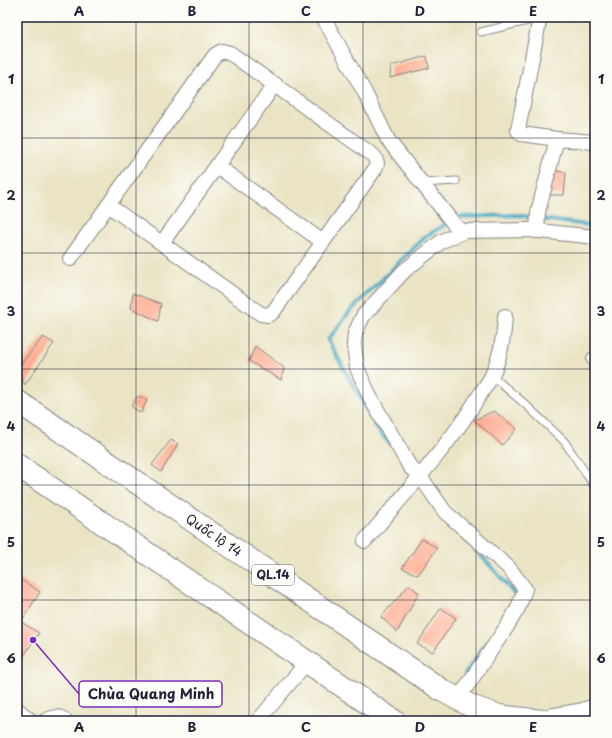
<svg xmlns="http://www.w3.org/2000/svg" width="612" height="738" font-family="'Playpen Sans',sans-serif">
<rect width="100%" height="100%" fill="#fdfcf7"/>
<filter id="ink" filterUnits="userSpaceOnUse"><feTurbulence type="fractalNoise" baseFrequency=".025" numOctaves="2"/><feDisplacementMap in="SourceGraphic" scale="8" xChannelSelector="R" yChannelSelector="G"/><feConvolveMatrix kernelMatrix="1 2 1 2 8 2 1 2 1" color-interpolation-filters="sRGB"/></filter>
<filter id="wash" filterUnits="userSpaceOnUse"><feTurbulence type="fractalNoise" baseFrequency=".012" numOctaves="4" result="noise"/><feDisplacementMap in="SourceGraphic" scale="16" xChannelSelector="R" yChannelSelector="G"/><feGaussianBlur stdDeviation="0.9" result="paint"/><feColorMatrix in="noise" values="0 0 0 0 0 0 0 0 0 0 0 0 0 0 0 0 0 1.4 0 .05"/><feComposite in="paint" operator="in"/></filter>
<g filter="url(#wash)">
<rect width="100%" height="100%" fill="#eae4c4"/>
<g fill="none" stroke-linecap="round" stroke-linejoin="round">
<g stroke="#41a7c1" stroke-width="4">
<polyline points="541,219 595,226"/>
<polyline points="390,444 378,430 328,340 351,310 426,236 458,217 518,215 534,218"/>
<polyline points="461,534 496,572 518,598"/>
<polyline points="465,674 487,643"/>
</g>
</g>
<g id="blocks">
<g fill="#fdad93">
<polygon points="427,56 429,68 390,78 391,66"/>
<polygon points="550,169 566,173 564,195 550,195"/>
<polygon points="133,293 161,304 158,321 131,308"/>
<polygon points="43,337 54,343 25,385 17,369"/>
<polygon points="255,346 284,368 281,380 249,361"/>
<polygon points="138,396 147,400 141,413 131,406"/>
<polygon points="494,411 517,429 502,445 474,420"/>
<polygon points="171,440 178,444 161,472 152,465"/>
<polygon points="422,539 437,548 418,575 402,568"/>
<polygon points="17,577 40,592 21,622 39,633 18,664 17,663"/>
<polygon points="409,585 419,593 397,632 381,617"/>
<polygon points="441,608 456,618 433,652 417,644"/>
</g>
</g>
</g>
<g filter="url(#ink)">
<use href="#blocks" fill-opacity="0" stroke="#868380" stroke-width="1"/>
<g fill="none" stroke-linecap="round" stroke-linejoin="round">
<defs>
<g id="service">
<polyline points="481,32 540,18"/>
<polyline points="422,183 456,181"/>
<polyline points="492,376 525,404 564,441 595,487"/>
</g>
<g id="minor">
<polyline points="323,17 365,93 388,140 457,228 465,231 530,230 595,237"/>
<polyline points="540,17 518,130 521,134 557,139 595,142"/>
<polyline points="217,166 323,242"/>
<polyline points="537,231 538,212 557,139"/>
<polyline points="162,243 275,84"/>
<polyline points="70,259 215,55 222,51 230,53 374,156 377,163 375,169 273,312 268,315 261,314 108,205"/>
<polyline points="594,359 595,359"/>
<path d="M 365,541 C 403,495 445,451 476,401 C 481,392 488,384 492,375 C 501,356 504,337 505,316"/>
<polyline points="458,699 506,628 518,608 525,589 509,568 445,512 420,476 410,467 371,399 357,368 354,345 355,333 363,316 404,271 442,241 465,231"/>
<polyline points="17,709 31,721"/>
<path d="M 45,721 C 52,717 59,715 66,721"/>
<polyline points="258,721 307,662"/>
</g>
<polyline id="primary" points="542,721 583,714 595,710"/>
<g id="trunk">
<polyline points="17,401 443,691 473,707 499,716 542,721"/>
<polyline points="17,465 394,721"/>
</g>
</defs>
<use href="#service" stroke="#868380" stroke-width="9"/>
<use href="#minor" stroke="#868380" stroke-width="16"/>
<use href="#primary" stroke="#868380" stroke-width="24"/>
<use href="#trunk" stroke="#868380" stroke-width="24"/>
<use href="#service" stroke="#fff" stroke-width="7"/>
<use href="#minor" stroke="#fff" stroke-width="14"/>
<use href="#primary" stroke="#fff" stroke-width="22"/>
<use href="#trunk" stroke="#fff" stroke-width="22"/>
</g>
</g>
<path fill="none" stroke="#22223b" stroke-width="1" stroke-opacity="0.55" d="M 136,17 L 136,721M 249,17 L 249,721M 363,17 L 363,721M 476,17 L 476,721M 17,138 L 595,138M 17,253 L 595,253M 17,369 L 595,369M 17,485 L 595,485M 17,600 L 595,600"/>
<g text-anchor="middle" stroke-width="4" stroke-linejoin="round" paint-order="stroke">
<rect fill="#fdfcf7" stroke="#646373" stroke-width="1" x="252" y="565" width="42" height="20" rx="3"/>
<g font-size="12" font-weight="bold" fill="#22223b">
<text x="273" y="579">QL.14</text>
</g>
<g font-size="13" fill="#22223b" stroke="#fdfcf7">
<text transform="translate(214 535) rotate(34)" y="5">Quốc lộ 14</text>
</g>
</g>
<path fill="none" stroke="#7b2cbf" stroke-width="1.5" d="M33 640L79 694"/>
<circle fill="#7b2cbf" stroke="#fdfcf7" stroke-width="1.5" cx="33" cy="640" r="4"/>
<rect fill="#fdfcf7" stroke="#7b2cbf" stroke-width="1.5" x="79" y="681" width="143" height="26" rx="4"/>
<g font-size="14" text-anchor="middle" font-weight="bold" fill="#22223b">
<text x="151" y="699">Chùa Quang Minh</text>
</g>
<rect width="612" height="738" fill="none" stroke="#fdfcf7" stroke-width="44"/>
<rect x="22" y="22" width="568" height="694" fill="none" stroke="#22223b" stroke-width="1.5"/>
<g font-size="13" text-anchor="middle" font-weight="bold" fill="#22223b">
<text x="79" y="16">A</text>
<text x="192" y="16">B</text>
<text x="306" y="16">C</text>
<text x="420" y="16">D</text>
<text x="533" y="16">E</text>
<text x="11" y="84">1</text>
<text x="601" y="84">1</text>
<text x="11" y="200">2</text>
<text x="601" y="200">2</text>
<text x="11" y="316">3</text>
<text x="601" y="316">3</text>
<text x="11" y="431">4</text>
<text x="601" y="431">4</text>
<text x="11" y="547">5</text>
<text x="601" y="547">5</text>
<text x="11" y="663">6</text>
<text x="601" y="663">6</text>
<text x="79" y="732">A</text>
<text x="192" y="732">B</text>
<text x="306" y="732">C</text>
<text x="420" y="732">D</text>
<text x="533" y="732">E</text>
</g>
</svg>
